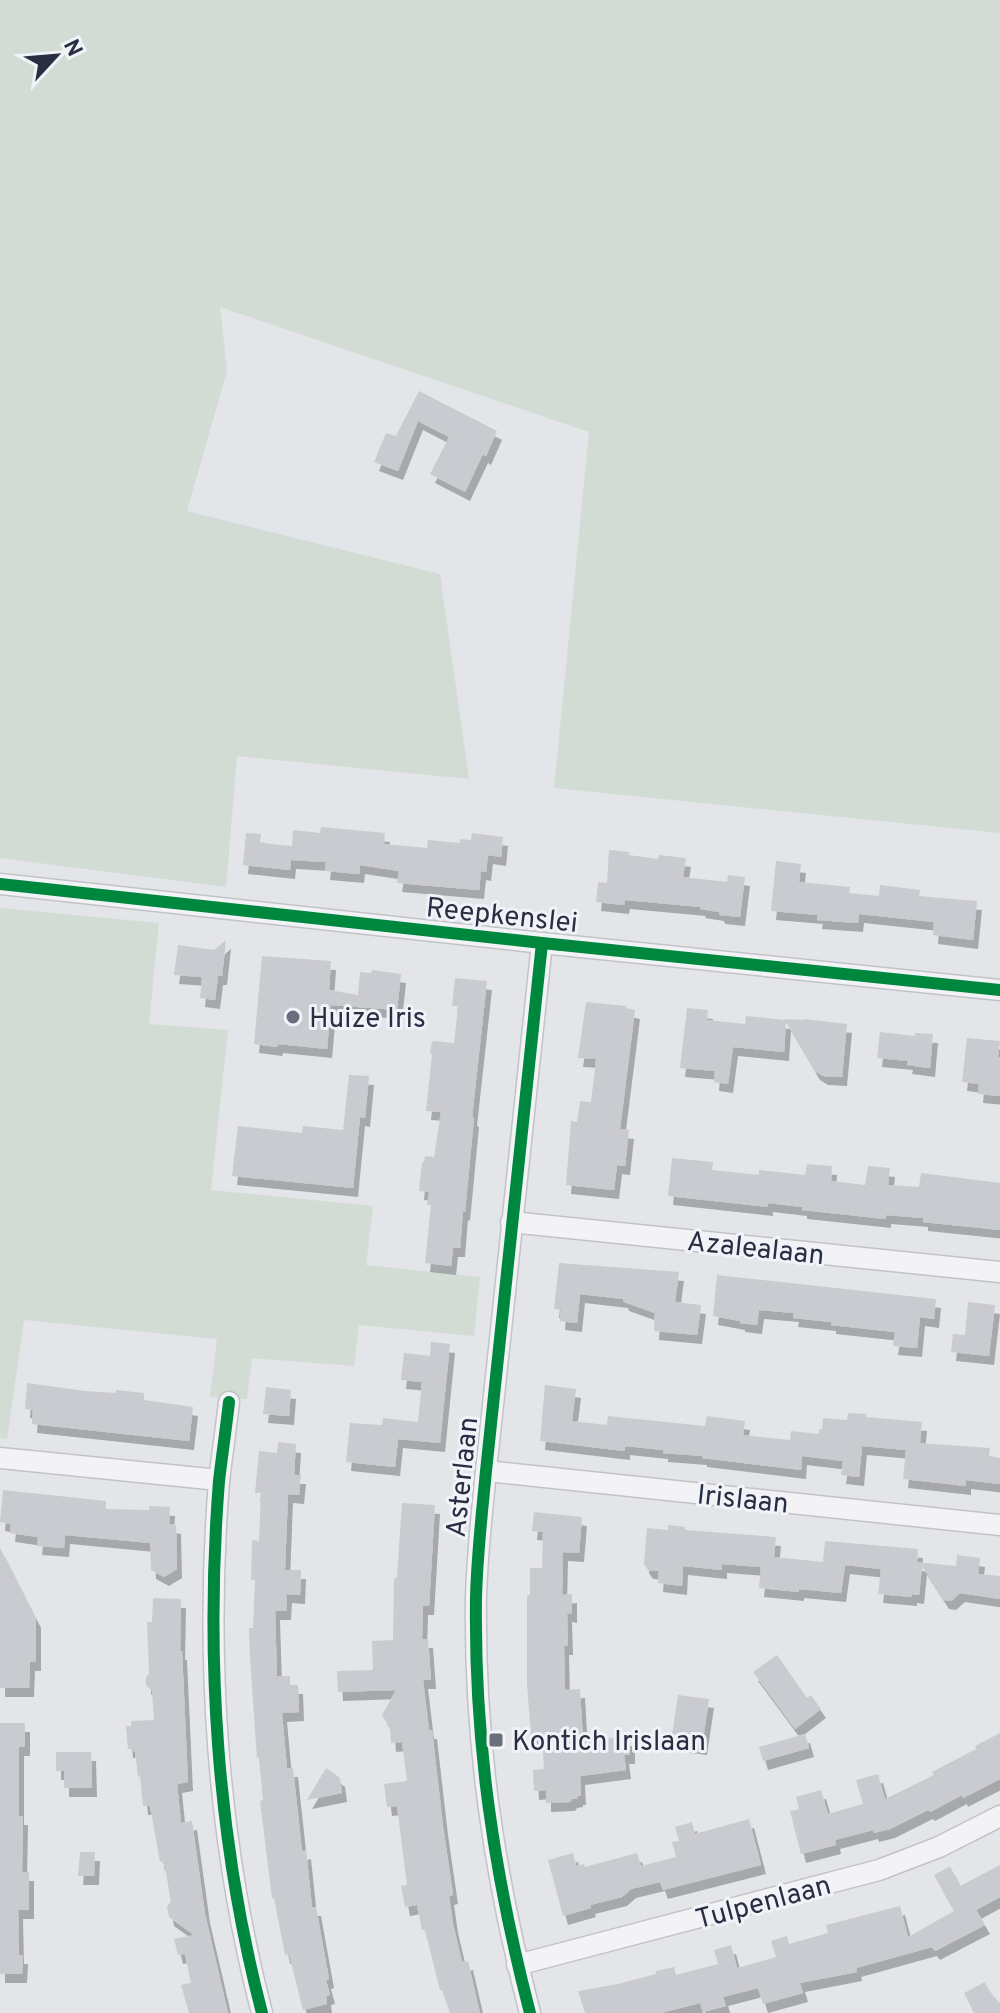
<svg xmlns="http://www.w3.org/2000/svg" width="1000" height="2013" font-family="Overpass,sans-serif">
<defs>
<filter id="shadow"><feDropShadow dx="5" dy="9" stdDeviation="0" flood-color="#0004"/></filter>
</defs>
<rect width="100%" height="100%" fill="#e3e5e9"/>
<g fill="#d2dcd4">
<polygon points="0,0 1000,0 1000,833 554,788 589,432 220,307 227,371 187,511 440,574 469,779 237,756 226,887 0,858"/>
<polygon points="0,908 159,923 149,1024 228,1030 211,1190 373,1206 366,1265 480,1277 474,1336 359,1325 354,1366 252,1358 247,1399 210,1397 217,1339 24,1320 7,1439 0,1438"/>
</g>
<g fill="#c9cbd0" filter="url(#shadow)">
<polygon points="419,391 497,431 486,456 483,454 465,492 430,474 449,437 418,421 398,471 374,462 386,433 396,436"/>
<polygon points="321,827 385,833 384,844 427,848 428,840 460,843 460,839 471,840 472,833 503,837 501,857 488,855 486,872 481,871 479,890 397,883 399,871 360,865 359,874 325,871 326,862 291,860 290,870 243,865 246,833 261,834 260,843 292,846 293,830 320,833"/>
<polygon points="609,850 629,852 629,855 658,859 659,855 686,858 683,877 727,882 728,875 745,877 740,917 720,915 719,912 700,909 701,907 625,900 624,905 596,902 598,882 607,883"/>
<polygon points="776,861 801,864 799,882 850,887 849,893 879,896 880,885 920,890 919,896 977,901 973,940 933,935 934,922 859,914 858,923 817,920 818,915 771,911"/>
<polygon points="226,940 222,976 218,976 215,1000 200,998 202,977 174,975 178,945 214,950"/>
<polygon points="262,956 331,961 329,990 358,995 360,972 371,973 372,970 401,974 397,1010 331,1005 327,1049 278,1044 277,1047 254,1044"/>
<polygon points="455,978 487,981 472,1117 474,1118 465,1212 463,1211 460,1248 453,1248 451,1266 425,1263 431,1205 427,1205 429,1192 419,1191 422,1162 424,1162 425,1156 434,1157 441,1112 426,1111 432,1055 430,1053 431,1046 433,1041 454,1043 458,1006 452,1006"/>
<polygon points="586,1002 626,1006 626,1008 635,1010 620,1129 629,1130 625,1166 617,1165 614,1190 566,1185 571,1121 577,1122 580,1101 591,1102 596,1059 578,1058"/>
<polygon points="687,1008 708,1010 707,1020 745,1024 746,1016 785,1020 784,1019 804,1020 804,1019 847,1024 842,1077 823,1076 815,1071 786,1022 784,1052 733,1047 728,1084 714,1082 715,1071 680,1068"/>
<polygon points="880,1032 915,1036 915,1033 933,1034 930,1068 907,1065 908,1061 877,1058"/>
<polygon points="967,1038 1000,1041 998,1057 1000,1057 1000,1096 978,1094 979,1084 962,1082"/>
<polygon points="349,1075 369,1076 365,1118 360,1117 353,1188 232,1176 238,1126 302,1133 303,1126 343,1130"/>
<polygon points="672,1158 713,1162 712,1170 759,1175 759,1170 805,1175 807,1164 832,1166 831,1181 865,1185 868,1166 890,1168 888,1185 919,1187 921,1173 1000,1183 1000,1230 923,1222 923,1218 886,1215 886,1219 802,1210 802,1207 768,1203 768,1207 668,1196"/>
<polygon points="559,1263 679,1272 675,1302 701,1305 697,1335 654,1331 655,1313 624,1302 623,1299 580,1294 577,1323 560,1321 561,1310 554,1309"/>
<polygon points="717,1275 936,1299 934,1319 920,1317 917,1348 893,1346 895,1332 831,1325 831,1322 793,1318 794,1313 759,1310 757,1325 740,1323 740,1321 713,1316"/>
<polygon points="968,1302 995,1305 989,1356 951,1352 953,1334 965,1335"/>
<polygon points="431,1342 450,1344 440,1443 398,1439 395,1467 346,1462 350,1423 382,1425 383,1418 418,1422 422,1382 401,1380 404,1353 430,1356"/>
<polygon points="27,1383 85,1391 116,1393 116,1390 144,1393 144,1400 193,1407 189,1441 32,1424 33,1410 25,1409"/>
<polygon points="545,1385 576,1389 572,1421 607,1425 608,1416 705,1426 707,1416 745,1421 743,1435 790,1440 791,1431 819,1434 819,1429 822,1429 823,1418 847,1420 848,1413 866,1414 866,1417 922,1422 920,1443 990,1448 989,1457 1000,1458 1000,1484 966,1480 966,1486 903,1479 906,1450 862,1446 859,1477 841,1475 843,1461 802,1456 801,1470 702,1458 702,1456 663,1453 663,1450 625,1446 625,1451 540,1441"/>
<polygon points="266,1387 291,1390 289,1416 263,1414"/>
<polygon points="278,1442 296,1444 294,1475 301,1475 299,1495 288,1494 285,1570 301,1570 300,1595 287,1594 286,1611 275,1611 277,1676 290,1676 290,1685 298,1685 299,1712 282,1713 287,1768 293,1768 302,1851 306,1850 312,1907 316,1907 329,1979 326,1980 330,1995 326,1996 327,2004 303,2010 289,1954 285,1955 274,1898 272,1898 260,1801 263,1800 259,1758 257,1758 250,1658 249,1628 253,1628 255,1580 251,1580 252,1540 259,1541 261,1493 255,1493 259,1451 277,1453"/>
<polygon points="3,1490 106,1501 106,1509 149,1510 149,1506 170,1507 169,1524 176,1525 177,1569 164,1577 151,1570 150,1543 65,1535 64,1548 37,1546 38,1537 10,1533 11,1524 0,1522"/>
<polygon points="402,1503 435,1505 429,1606 423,1606 422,1639 428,1639 431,1680 423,1680 429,1730 432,1730 443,1826 453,1895 449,1896 453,1924 462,1962 468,1961 480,2013 450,2013 442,1990 440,1990 425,1930 422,1930 417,1905 405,1907 401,1886 407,1885 397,1806 387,1807 384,1784 407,1781 402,1742 391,1743 390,1728 382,1715 396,1690 338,1692 337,1671 373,1670 372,1641 393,1640 394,1578 397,1578"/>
<polygon points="534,1512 582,1517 579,1553 563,1552 562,1595 572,1594 572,1614 567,1613 568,1646 564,1646 565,1690 580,1689 583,1740 630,1737 630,1755 624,1755 626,1770 580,1776 581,1796 578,1796 578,1798 572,1799 570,1802 546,1803 546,1790 534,1791 533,1770 544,1769 542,1735 531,1736 527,1684 527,1595 530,1595 530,1568 542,1568 543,1532 532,1531"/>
<polygon points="668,1525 685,1527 685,1530 776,1537 774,1557 823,1562 825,1541 918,1549 917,1562 956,1566 957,1555 980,1558 978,1574 1000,1576 1000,1599 960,1593 951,1601 944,1600 922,1566 919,1595 912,1594 912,1597 878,1594 881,1569 845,1565 841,1593 799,1589 799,1592 759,1588 761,1567 722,1564 722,1570 683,1566 682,1586 658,1583 659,1571 648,1570 644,1564 647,1528 668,1530"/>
<polygon points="0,1548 36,1619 36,1662 30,1662 29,1688 0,1688"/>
<polygon points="153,1598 181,1599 180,1651 182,1651 188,1782 177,1784 181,1823 192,1821 205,1914 228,2013 189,2013 181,1985 191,1983 185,1954 178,1955 174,1939 194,1935 169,1917 167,1906 171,1902 164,1861 160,1862 150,1806 143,1806 140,1776 138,1777 135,1752 133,1752 133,1749 128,1749 126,1726 131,1726 131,1721 154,1720 152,1691 146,1685 146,1677 149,1674 147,1622 152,1622"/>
<polygon points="777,1655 807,1698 811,1695 821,1709 795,1729 753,1672"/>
<polygon points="678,1695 709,1699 702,1746 671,1742"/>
<polygon points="0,1723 25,1723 25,1747 19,1747 19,1816 23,1816 22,1872 29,1872 29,1910 18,1910 19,1955 23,1955 22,1974 0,1974"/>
<polygon points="1000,1733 1000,1779 963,1798 962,1795 930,1812 928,1810 890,1829 874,1833 873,1830 835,1840 836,1845 801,1854 790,1811 799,1809 796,1797 821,1790 828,1814 863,1804 856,1780 878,1774 885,1799 934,1775 932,1772 976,1749 975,1746"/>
<polygon points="805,1734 809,1748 763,1761 759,1747"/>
<polygon points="56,1752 91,1752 92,1788 64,1788 64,1771 56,1771"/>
<polygon points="326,1768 340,1778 342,1793 307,1800"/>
<polygon points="749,1819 761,1865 663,1890 660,1882 631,1889 622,1897 590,1905 591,1908 563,1916 548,1860 573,1853 576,1866 584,1864 585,1867 637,1853 641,1866 676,1857 672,1842 679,1841 675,1827 692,1822 695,1834"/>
<polygon points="80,1852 95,1852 94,1876 78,1876"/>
<polygon points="1000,1865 1000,1897 976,1910 985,1925 935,1951 932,1947 856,1968 857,1972 800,1983 803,1993 763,2004 758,1988 723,1997 726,2006 703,2012 700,2003 661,2013 585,2013 578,1991 618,1984 656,1974 656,1971 674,1967 676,1975 718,1964 714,1950 731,1945 737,1968 776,1957 771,1941 787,1936 789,1944 828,1933 826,1925 900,1906 908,1937 954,1911 934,1875 950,1866 960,1886"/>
<polygon points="985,1982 990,1992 1000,2003 1000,2013 974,2013 964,1993"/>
</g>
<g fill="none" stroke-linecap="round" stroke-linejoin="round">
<defs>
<g id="minor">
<polyline points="0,884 542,943 1000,990"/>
<polyline points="511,1222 1000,1272"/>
<path d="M 229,1402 C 226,1429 222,1455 219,1481 C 205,1658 217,1841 262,2013"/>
<polyline points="0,1458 219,1480"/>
<polyline points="486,1471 1000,1525"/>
<polyline points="517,1965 879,1870 939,1847 1000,1816"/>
<path d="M 530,2013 C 494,1874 474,1742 476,1598 C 477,1555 482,1513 486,1471 L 542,943"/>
</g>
</defs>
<use href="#minor" stroke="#c1c3c7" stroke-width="23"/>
<use href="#minor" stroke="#f3f3f5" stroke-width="20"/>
<defs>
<g id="cycleway">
<polyline points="0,884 542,943 1000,990"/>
<path d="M 229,1402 C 226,1429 222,1455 219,1481 C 205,1658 217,1841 262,2013"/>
<path d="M 530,2013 C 494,1874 474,1742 476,1598 C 477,1555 482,1513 486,1471 L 542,943"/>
</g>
</defs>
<use href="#cycleway" stroke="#f1f3f8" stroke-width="17"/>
<use href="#cycleway" stroke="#00873e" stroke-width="12"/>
</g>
<g fill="#6a6f7d" stroke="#f1f3f8" stroke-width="3">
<circle cx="293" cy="1017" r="8"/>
<rect x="488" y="1732" width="16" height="16" rx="4"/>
</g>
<g text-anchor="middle" stroke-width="6" stroke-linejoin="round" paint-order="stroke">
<g font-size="28" fill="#292f43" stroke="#f1f3f8">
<text transform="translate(502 914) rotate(6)" y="10">Reepkenslei</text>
<text transform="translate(756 1247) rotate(6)" y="10">Azalealaan</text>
<text transform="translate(461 1477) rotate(-84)" y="10">Asterlaan</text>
<text transform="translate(743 1498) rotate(6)" y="10">Irislaan</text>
<text transform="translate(763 1901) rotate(-15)" y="10">Tulpenlaan</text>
</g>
<g font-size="28" fill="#292f43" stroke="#f1f3f8" text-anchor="start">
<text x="309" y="1027">Huize Iris</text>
<text x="512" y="1750">Kontich Irislaan</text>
</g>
</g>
<g transform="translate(56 56) rotate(64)" stroke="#f1f3f8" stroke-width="6" paint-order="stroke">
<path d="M0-6L14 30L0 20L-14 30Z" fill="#292f43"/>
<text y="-12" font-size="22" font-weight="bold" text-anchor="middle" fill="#292f43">N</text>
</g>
</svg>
